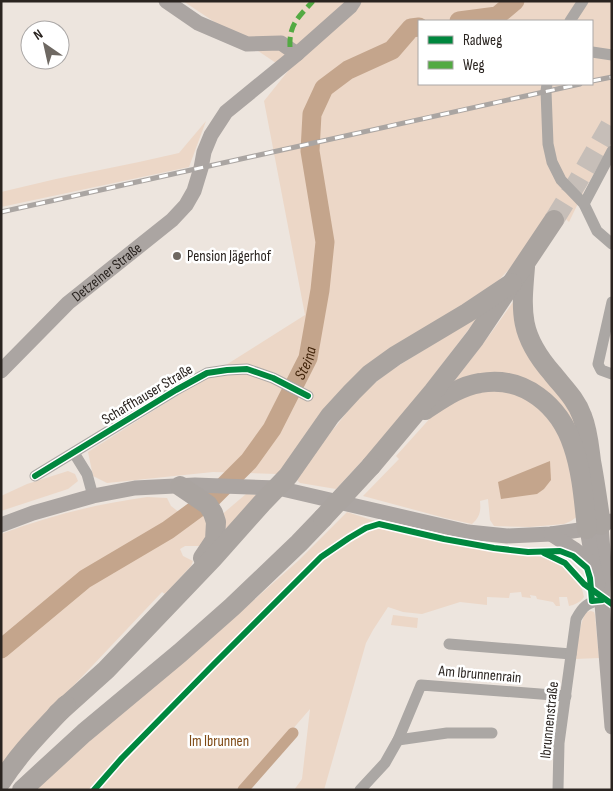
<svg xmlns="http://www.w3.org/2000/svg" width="613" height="791" font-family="'Sofia Sans Condensed',sans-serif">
<rect width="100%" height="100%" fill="#ede5de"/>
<g fill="#ecd7c7" fill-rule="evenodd">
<path d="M 183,1 L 612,1 L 612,142 L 585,189 L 569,222 L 552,206 L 546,217 L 514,264 L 499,280 L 420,333 L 277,474 L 213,472 L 107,483 L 93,476 L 88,452 L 305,315 L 264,101 L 288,71 ZM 419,21 L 592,21 L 592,84 L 419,84 Z"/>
<polygon points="206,121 189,167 1,207 1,192 56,179 139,162 179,153"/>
<polygon points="518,295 554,383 582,434 551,399 452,384 491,333"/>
<polygon points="480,315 475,321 415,400 376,446 336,489 300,483 297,480 313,452 337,425 357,399 371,386 390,371"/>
<path d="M 491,388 L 532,399 L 566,442 L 578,516 L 571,521 L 564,524 L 530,527 L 494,526 L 490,520 L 488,499 L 480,501 C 481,511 480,517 472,524 L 445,518 L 363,496 L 399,459 L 396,456 L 433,415 L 454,400 Z"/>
<polygon points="68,471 75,474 78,481 68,489 1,511 1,496 27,484"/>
<polygon points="246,494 257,495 219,541 219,517"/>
<path d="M 147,497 L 167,498 L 171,506 L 180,513 L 193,503 L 202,511 L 209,529 L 203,546 L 185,546 L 180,549 L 183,556 L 193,561 L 191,566 L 165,594 L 162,592 L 25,737 L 1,769 L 1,534 C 49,516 96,504 147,497 Z"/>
<path d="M 347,512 L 378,522 L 373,527 L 379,526 L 444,541 L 547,558 L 565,567 L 582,589 L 584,597 C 581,602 574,605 569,606 L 567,597 L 559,597 L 560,606 L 556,606 L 553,602 L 537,599 L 536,596 L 530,595 L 531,598 L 522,597 L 521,592 L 510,593 L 509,598 L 487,597 L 487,605 L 460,602 L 422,614 L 403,612 L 388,607 L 373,630 L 366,643 L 324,790 L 294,790 L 302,779 L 310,709 L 240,790 L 103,790 L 103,785 L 93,788 L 91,790 L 33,790 L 44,779 L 227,624 L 298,561 Z"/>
<path d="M 591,611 L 594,612 L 595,615 L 599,658 L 575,659 C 577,650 580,617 587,612 C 589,611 590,611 591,611 Z"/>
<polygon points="393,615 418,618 417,628 391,625"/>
</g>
<polygon fill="#c4a58c" points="550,461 551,480 544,489 537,494 501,499 498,482"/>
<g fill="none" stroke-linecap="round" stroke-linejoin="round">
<polyline stroke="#c4a58c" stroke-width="11" points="243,790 293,733"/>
<g stroke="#c4a58c" stroke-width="19">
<polyline points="459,21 497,16 515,1"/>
<path id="s1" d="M 1,649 L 85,579 L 168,530 L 213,497 L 249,461 L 272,429 L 308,358 L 320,290 L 325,242 L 310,151 L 312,114 L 324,88 L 348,70 L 392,50 L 411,28 L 419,27"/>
</g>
<polyline stroke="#c6beb8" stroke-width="20" stroke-dasharray="20 10" stroke-linecap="butt" points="554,220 578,181 612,122"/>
<g stroke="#aba7a4" stroke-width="11">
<polyline points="570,21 583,1"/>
<polyline points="592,52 612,55"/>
<polyline points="547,84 546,91 548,144 552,162 561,180 584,204 597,231 612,244"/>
<polyline points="584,204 612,151"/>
<polyline points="612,302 598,364 601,370 612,374"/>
<polyline points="74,453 87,474 93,496"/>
<polyline points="35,476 176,390 207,373 227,370 247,369 273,378 308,396"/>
<polyline points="449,644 571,654"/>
<polyline points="398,740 447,733 492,733"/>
<polyline points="360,790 385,763 398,740 421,685 566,696"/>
<path d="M 558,790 L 559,743 L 576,619 C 583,606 588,602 602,600"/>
</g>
<g stroke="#aba5a2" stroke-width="15">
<polyline points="166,1 198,23 247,44 281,43 297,54"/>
<path id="s2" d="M 1,371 L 68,303 L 172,220 L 186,205 L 194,191 L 201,168 L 204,152 L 211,135 L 226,112 L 297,54 L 350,7 L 354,1"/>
<polyline points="1,525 33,513 93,496 135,488 195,485 278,488 468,532 507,536 551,534 587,529 612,521"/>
<polyline points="601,525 604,564 602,604 612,727"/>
<polyline points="587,529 593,564 598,584"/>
<polyline points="551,534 574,549 593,564"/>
</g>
<g stroke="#aaa4a0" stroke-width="20">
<path d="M 525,267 C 521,313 519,335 552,373 C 563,387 576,399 582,416 C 588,431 589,446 591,461 C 595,482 598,504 601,525"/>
<path d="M 425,410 C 442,399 460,386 480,383 C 524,375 560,406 573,446 C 582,472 584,502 587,529"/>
<polyline points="371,466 433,392 475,338 554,220"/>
<polyline points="180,486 208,505 213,513 216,522 215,540 203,558"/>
<polyline points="57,714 106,670 213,558 262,503 288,476 330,416 352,392 370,374 395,356 467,313 512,283"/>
<path d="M 1,782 C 20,752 42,731 66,705"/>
<polyline points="22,790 84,733 180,653 232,607 299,543 323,518"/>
</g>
<defs>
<g id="rail">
<polyline points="592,81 612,77"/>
<polyline points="1,212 580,84"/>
</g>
</defs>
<use href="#rail" stroke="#aaa5a2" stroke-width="5"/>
<use href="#rail" stroke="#fff" stroke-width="3" stroke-dasharray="9" stroke-linecap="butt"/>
<polyline stroke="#aaa4a0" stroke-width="20" points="323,518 371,466"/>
<path stroke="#53aa43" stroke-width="5" stroke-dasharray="10 5" stroke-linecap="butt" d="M 290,47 C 289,24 298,18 313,1"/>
<defs>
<g id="cycleway">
<polyline points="35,476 176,390 207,373 227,370 247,369 273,378 308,396"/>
<polyline points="544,553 565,563 584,584 612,604"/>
<polyline points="94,790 122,758 214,664 321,557 349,538 366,528 379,524 444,539 494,548 528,552 560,551 573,556 587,568 590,578 592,601 602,600"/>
</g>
</defs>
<use href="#cycleway" stroke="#fff" stroke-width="9"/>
<use href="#cycleway" stroke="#00873e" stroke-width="6"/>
</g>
<circle fill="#6e6862" stroke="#fff" stroke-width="2" cx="177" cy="256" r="5"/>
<g text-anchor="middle" stroke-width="5" stroke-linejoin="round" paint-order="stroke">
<g font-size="15" fill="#2a2420" stroke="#fff" text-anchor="start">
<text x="187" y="261">Pension Jägerhof</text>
</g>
<g font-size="15" fill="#2a2420" stroke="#fff">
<text dy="5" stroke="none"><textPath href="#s2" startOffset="145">Detzelner Straße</textPath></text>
<text transform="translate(147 394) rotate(-31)" y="5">Schaffhauser Straße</text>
<text transform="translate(480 674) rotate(5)" y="5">Am Ibrunnenrain</text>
<text transform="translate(549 720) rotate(-84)" y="5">Ibrunnenstraße</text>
</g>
<g font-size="15" fill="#7e4914" stroke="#fff">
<text x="219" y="746">Im Ibrunnen</text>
</g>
<g font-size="16" font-style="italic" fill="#41240a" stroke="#fff">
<text dy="6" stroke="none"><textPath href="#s1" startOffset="426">Steina</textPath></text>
</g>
</g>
<rect width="613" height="791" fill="none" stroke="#2a2420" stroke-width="5"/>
<rect x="418" y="20" width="175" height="65" fill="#ffffff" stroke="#aaa7a6"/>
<rect x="428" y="36" width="25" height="8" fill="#00873e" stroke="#aaa7a6"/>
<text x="463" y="45" font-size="15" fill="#2a2420">Radweg</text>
<rect x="428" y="61" width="25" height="8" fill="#53aa43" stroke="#aaa7a6"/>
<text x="463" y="70" font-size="15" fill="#2a2420">Weg</text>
<g transform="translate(45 45) rotate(326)"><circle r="24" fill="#ffffff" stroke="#aaa7a6"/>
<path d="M0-4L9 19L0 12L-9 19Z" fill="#6e6862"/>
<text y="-8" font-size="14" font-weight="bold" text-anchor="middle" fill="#2a2420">N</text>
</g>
</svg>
